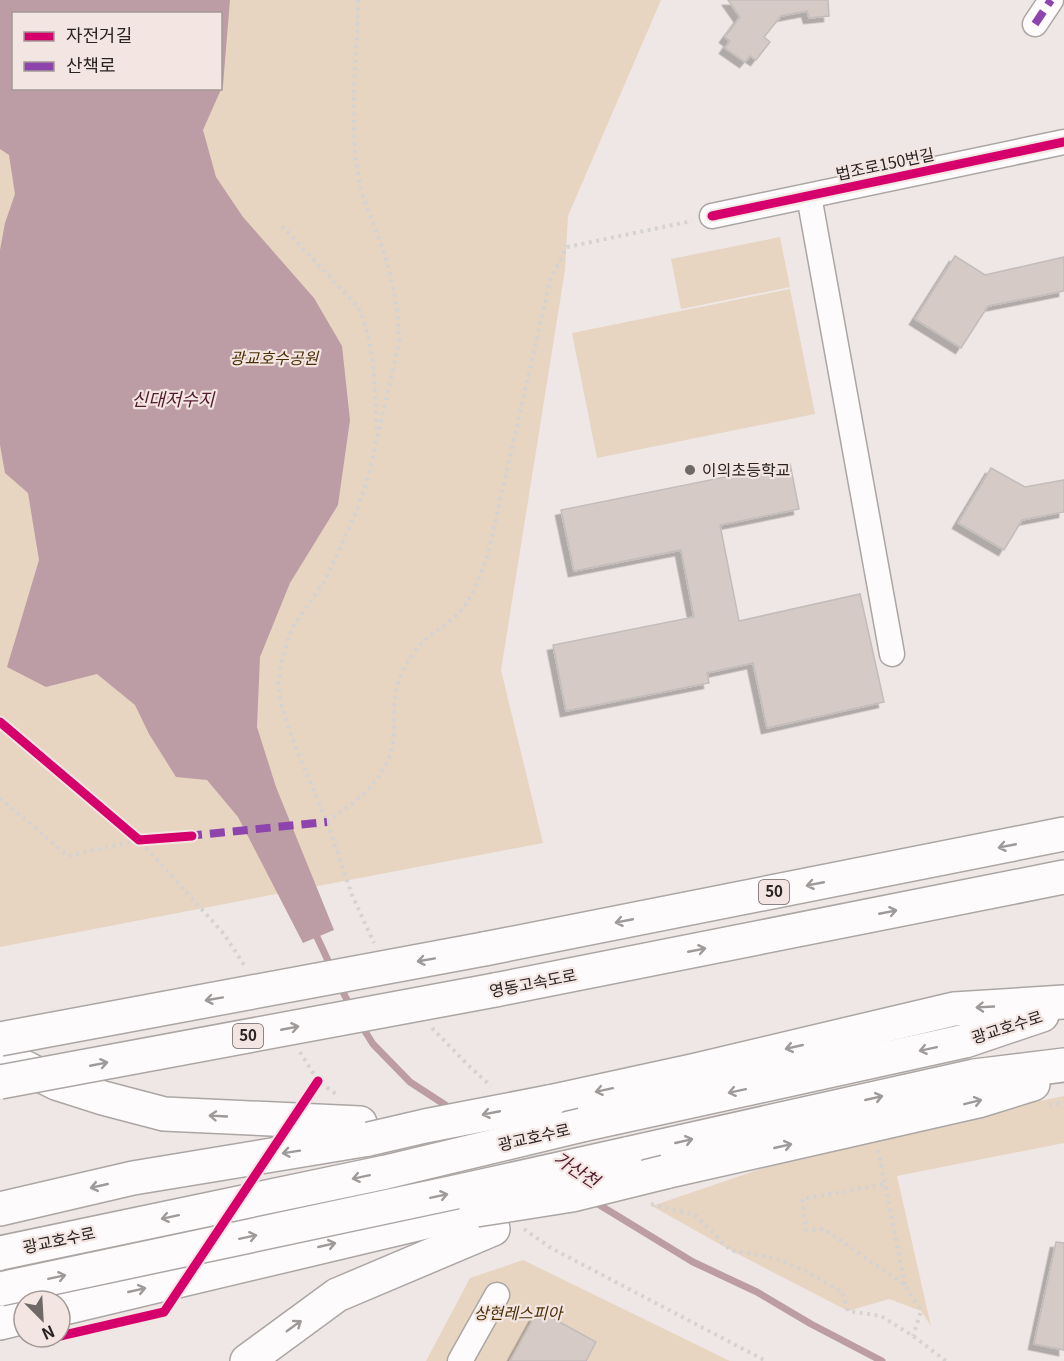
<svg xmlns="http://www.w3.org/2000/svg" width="1064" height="1361" font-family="Georgia,'Noto Sans KR',serif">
<defs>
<filter id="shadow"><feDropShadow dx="-5.5" dy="5.5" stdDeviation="0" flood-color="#0004"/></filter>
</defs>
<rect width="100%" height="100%" fill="#efe7e5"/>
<g fill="#e7d5c2" fill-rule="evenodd">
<path d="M 0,0 L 661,0 L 568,216 L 565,270 L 501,670 L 543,843 L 0,947 ZM 14,14 L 220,14 L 220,88 L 14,88 Z"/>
<polygon points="780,237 790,287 681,309 671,259"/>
<polygon points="790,289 815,414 597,458 572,333"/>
<polygon points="1064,1096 1064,1143 897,1176 931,1326 921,1311 889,1299 848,1311 730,1250 652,1206 836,1143"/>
<polygon points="523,1260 730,1361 426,1361 470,1278"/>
</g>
<path fill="#bd9da5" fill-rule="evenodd" d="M 0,0 L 230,0 L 223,85 L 203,130 L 216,177 L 243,217 L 314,298 L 342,346 L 350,420 L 338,505 L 290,583 L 260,657 L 257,727 L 276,787 L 334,930 L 303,943 L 238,817 L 207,780 L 176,777 L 149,734 L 135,705 L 97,674 L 46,687 L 7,667 L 39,560 L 28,493 L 5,473 L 0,445 L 0,250 L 5,223 L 15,194 L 9,155 L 0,149 ZM 14,14 L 220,14 L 220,88 L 14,88 Z"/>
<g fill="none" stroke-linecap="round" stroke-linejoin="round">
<g stroke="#bd9da5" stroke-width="7">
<polyline points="317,937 331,967"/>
<polyline points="340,986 351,1008"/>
<polyline points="361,1025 373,1044 410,1082 453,1110"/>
<polyline points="593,1201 693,1262 757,1292 811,1324 882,1361"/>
</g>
</g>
<g fill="#d5cac5" stroke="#c2bdbb" stroke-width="1.5" filter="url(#shadow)">
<polygon points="728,0 828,0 829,16 809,18 807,11 781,16 764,37 770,42 756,60 750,56 745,62 725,48 730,41 725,37 740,17"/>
<polygon points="955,256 985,275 1064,257 1064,291 988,306 961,348 915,319"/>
<polygon points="790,464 799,509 720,525 739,621 860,594 884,702 767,728 753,663 707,673 709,683 566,711 553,645 694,617 681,550 574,571 561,510"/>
<polygon points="991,468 1025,487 1064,480 1064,512 1022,520 1004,550 958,523"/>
<polygon points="1056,1242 1064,1243 1064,1350 1034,1344"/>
<polygon points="538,1310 596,1342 586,1361 510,1361"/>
</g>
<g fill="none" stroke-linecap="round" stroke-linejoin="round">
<defs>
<g id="minor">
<polyline points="1035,24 1051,0"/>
<polyline points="809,196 892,654"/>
<polyline points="712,216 1064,142"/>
<polyline points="460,1361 497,1295"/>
</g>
<g id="highway">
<polyline points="484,949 1064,834"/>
<polyline points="495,990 1064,877"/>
<polyline points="0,1053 6,1058 56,1083 103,1098 164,1114 360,1123"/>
<polyline points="549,1102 696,1070 954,1009 1064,1002"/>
<polyline points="582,1125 965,1041 1042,1015"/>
<polyline points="626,1154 974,1076 1064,1065"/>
<polyline points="665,1172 978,1101 1033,1084"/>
<polyline points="0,1209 133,1178 369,1139"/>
<polyline points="60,1309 476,1210"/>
<polyline points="0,1323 24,1317"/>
<polyline points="247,1361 337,1295 493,1229"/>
</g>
</defs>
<use href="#minor" stroke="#aba6a4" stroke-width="27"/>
<use href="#highway" stroke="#aba6a4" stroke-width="36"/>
<g stroke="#d5d3d2" stroke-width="4" stroke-dasharray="3 4.5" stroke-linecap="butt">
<path d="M 358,0 C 358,59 347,121 359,179 C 362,198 370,214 376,231 C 390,268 399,304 399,343 L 367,482 L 355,515 L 325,581 L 292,628 L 284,652 L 278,682 L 281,703 L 292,738 L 327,822 L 352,895 L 374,943"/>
<path d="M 282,226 L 358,307 C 376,344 374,388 377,429"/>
<polyline points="0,798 68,856 139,840 224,934 246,968"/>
<path d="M 327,822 C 358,800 392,776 394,734 C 395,712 392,691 403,670 C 409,657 420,644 431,635 C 442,626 455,619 463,608 C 474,594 480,574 487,558 L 550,280 L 567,247 L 692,221"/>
<polyline points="432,1028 469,1066 491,1086"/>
<polyline points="300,1052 318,1081 336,1094"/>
<polyline points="1049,1105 1064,1102"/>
<polyline points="878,1150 885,1184"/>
<polyline points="651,1204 695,1215 730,1250 775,1258 805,1271 842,1292 848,1311 881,1316 913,1336 946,1361"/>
<polyline points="524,1229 551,1248 766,1361"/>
<polyline points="905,1285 885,1184 802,1199 806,1230 824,1229 905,1285 921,1311 913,1336"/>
<polyline points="39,1341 55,1337"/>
</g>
<use href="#minor" stroke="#fdfbfb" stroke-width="24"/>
<use href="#highway" stroke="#fdfbfb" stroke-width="33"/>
<defs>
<g id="highway-bridge">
<polyline points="0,1039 484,949"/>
<polyline points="0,1082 495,990"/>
<polyline points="369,1139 425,1126 549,1102"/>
<polyline points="476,1210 572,1195 665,1172"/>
<polyline points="0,1253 386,1172 582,1125"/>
<polyline points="0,1289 451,1193 626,1154"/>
</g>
</defs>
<use href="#highway-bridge" stroke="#aba6a4" stroke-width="36" stroke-linecap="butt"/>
<use href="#highway-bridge" stroke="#fdfbfb" stroke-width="33"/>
<g stroke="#8e44ad" stroke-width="8" stroke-dasharray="15 8" stroke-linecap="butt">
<polyline points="1035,24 1051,0"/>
<polyline points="187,836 327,822"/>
</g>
<defs>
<g id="cycleway">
<polyline points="712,216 1064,142"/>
<polyline points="0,722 139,840 192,836"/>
<polyline points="60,1336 164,1312 318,1081"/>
</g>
</defs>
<use href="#cycleway" stroke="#f3e5e1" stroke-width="13"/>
<use href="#cycleway" stroke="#d6006c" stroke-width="9"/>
</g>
<defs><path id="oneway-shaft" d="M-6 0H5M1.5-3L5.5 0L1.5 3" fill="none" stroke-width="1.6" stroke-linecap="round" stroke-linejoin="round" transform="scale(1.5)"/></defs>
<g stroke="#9e9a99">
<use href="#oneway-shaft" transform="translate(1007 846) rotate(169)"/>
<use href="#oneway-shaft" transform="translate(815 884) rotate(169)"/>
<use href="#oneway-shaft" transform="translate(888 912) rotate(-11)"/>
<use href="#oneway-shaft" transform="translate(624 921) rotate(169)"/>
<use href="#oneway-shaft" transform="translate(697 950) rotate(-11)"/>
<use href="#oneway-shaft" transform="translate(426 960) rotate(170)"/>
<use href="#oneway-shaft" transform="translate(214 999) rotate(170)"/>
<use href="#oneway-shaft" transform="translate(985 1007) rotate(177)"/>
<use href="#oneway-shaft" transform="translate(290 1028) rotate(-11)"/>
<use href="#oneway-shaft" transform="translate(794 1047) rotate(167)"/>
<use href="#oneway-shaft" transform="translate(928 1049) rotate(168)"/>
<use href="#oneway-shaft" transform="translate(99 1064) rotate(-11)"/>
<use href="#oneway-shaft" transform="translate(604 1090) rotate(168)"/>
<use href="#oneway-shaft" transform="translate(737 1091) rotate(168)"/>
<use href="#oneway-shaft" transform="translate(874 1098) rotate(-13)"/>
<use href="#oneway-shaft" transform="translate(973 1102) rotate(-14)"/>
<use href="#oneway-shaft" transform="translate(491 1113) rotate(169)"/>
<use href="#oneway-shaft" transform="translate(218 1116) rotate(-177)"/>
<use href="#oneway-shaft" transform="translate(684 1141) rotate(-13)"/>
<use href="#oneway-shaft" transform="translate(783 1146) rotate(-13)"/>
<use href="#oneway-shaft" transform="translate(291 1152) rotate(171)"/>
<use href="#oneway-shaft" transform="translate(361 1177) rotate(168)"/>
<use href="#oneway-shaft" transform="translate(99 1186) rotate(167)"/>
<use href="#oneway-shaft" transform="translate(439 1196) rotate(-12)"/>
<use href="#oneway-shaft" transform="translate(170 1217) rotate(168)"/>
<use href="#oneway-shaft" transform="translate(248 1237) rotate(-12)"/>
<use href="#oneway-shaft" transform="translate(327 1245) rotate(-13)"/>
<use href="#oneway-shaft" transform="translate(57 1277) rotate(-12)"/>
<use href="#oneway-shaft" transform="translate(137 1290) rotate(-13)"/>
<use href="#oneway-shaft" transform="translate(294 1326) rotate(-36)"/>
</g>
<circle fill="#6e6866" stroke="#f3e5e1" stroke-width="2" cx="690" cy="470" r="6"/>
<g text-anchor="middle" stroke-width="4.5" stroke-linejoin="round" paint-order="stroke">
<g fill="#f3e5e1" stroke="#665e5b" stroke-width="1.5">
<rect x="759" y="880" width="30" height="24" rx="4.5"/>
<rect x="233" y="1024" width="30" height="24" rx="4.5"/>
</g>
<g font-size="15" font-weight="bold" fill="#292422">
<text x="774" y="897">50</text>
<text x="248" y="1041">50</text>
</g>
<g font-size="16" fill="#292422" stroke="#f3e5e1">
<text transform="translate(885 164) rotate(-12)" y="6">법조로150번길</text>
<text transform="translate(533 983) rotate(-11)" y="6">영동고속도로</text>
<text transform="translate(1007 1027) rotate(-18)" y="6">광교호수로</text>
<text transform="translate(534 1137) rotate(-13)" y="6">광교호수로</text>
<text transform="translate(59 1240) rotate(-12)" y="6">광교호수로</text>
</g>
<g font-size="16" font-style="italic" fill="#4b3005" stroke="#f3e5e1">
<text x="274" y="364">광교호수공원</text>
<text x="518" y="1319">상현레스피아</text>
</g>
<g font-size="16" fill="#292422" stroke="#f3e5e1" text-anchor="start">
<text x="702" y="476">이의초등학교</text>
</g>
<g font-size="18" font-style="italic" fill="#521b2f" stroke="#f3e5e1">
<text x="173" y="406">신대저수지</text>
<text transform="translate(576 1170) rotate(33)" y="6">가산천</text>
</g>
</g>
<rect x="12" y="12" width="210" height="78" fill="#f3e5e1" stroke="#a29895" stroke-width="1.5"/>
<rect x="24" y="32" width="30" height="9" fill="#d6006c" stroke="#a29895" stroke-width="1.5"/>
<text x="66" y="42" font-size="18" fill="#292422">자전거길</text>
<rect x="24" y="62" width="30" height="9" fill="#8e44ad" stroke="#a29895" stroke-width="1.5"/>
<text x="66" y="72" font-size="18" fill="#292422">산책로</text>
<g transform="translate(42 1319) rotate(156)"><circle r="28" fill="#f3e5e1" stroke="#a29895" stroke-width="1.5"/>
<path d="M0-4.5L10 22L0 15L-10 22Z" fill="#6e6866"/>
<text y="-9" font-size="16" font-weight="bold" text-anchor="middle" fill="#292422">N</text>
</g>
</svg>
